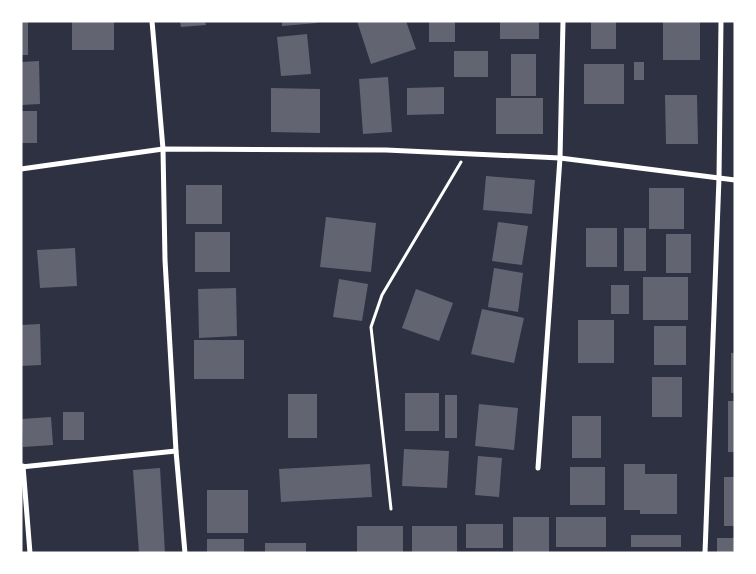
<svg xmlns="http://www.w3.org/2000/svg" width="756" height="574" font-family="'Fira Sans Condensed',sans-serif">
<rect width="100%" height="100%" fill="#2d3142"/>
<g fill="#626471">
<rect x="21" y="21" width="7" height="34"/>
<rect x="72" y="21" width="42" height="29"/>
<polygon points="180,21 205,21 206,25 181,27"/>
<polygon points="282,21 317,21 317,23 282,26"/>
<polygon points="357,21 406,21 416,49 371,64"/>
<rect x="429" y="21" width="26" height="21"/>
<rect x="500" y="21" width="39" height="18"/>
<rect x="591" y="21" width="25" height="28"/>
<rect x="663" y="21" width="37" height="39"/>
<polygon points="307,34 311,74 281,76 277,37"/>
<rect x="454" y="51" width="34" height="26"/>
<rect x="511" y="54" width="25" height="42"/>
<polygon points="39,61 40,104 21,105 21,62"/>
<rect x="634" y="62" width="10" height="18"/>
<rect x="584" y="64" width="40" height="40"/>
<polygon points="388,77 392,132 363,134 359,79"/>
<polygon points="444,87 444,114 407,115 407,88"/>
<polygon points="271,88 320,89 320,133 271,132"/>
<polygon points="665,95 697,95 698,144 666,144"/>
<rect x="496" y="98" width="47" height="36"/>
<rect x="21" y="111" width="16" height="32"/>
<polygon points="486,176 535,180 532,214 483,210"/>
<rect x="186" y="185" width="36" height="39"/>
<rect x="649" y="188" width="35" height="41"/>
<polygon points="326,217 376,223 371,272 320,267"/>
<polygon points="498,222 528,226 522,265 492,261"/>
<rect x="586" y="228" width="31" height="39"/>
<rect x="624" y="228" width="22" height="43"/>
<rect x="195" y="232" width="35" height="40"/>
<rect x="666" y="234" width="25" height="39"/>
<polygon points="75,248 77,286 40,288 37,250"/>
<polygon points="494,268 523,273 518,312 488,307"/>
<rect x="643" y="277" width="45" height="43"/>
<polygon points="339,279 368,284 362,321 333,317"/>
<rect x="611" y="285" width="18" height="29"/>
<polygon points="236,288 237,336 199,338 198,289"/>
<polygon points="416,289 453,303 439,341 402,328"/>
<polygon points="482,309 524,318 514,363 471,354"/>
<rect x="578" y="320" width="36" height="43"/>
<polygon points="40,324 41,365 21,366 21,325"/>
<rect x="654" y="326" width="32" height="39"/>
<rect x="194" y="340" width="50" height="39"/>
<rect x="731" y="353" width="4" height="40"/>
<rect x="652" y="377" width="30" height="40"/>
<rect x="405" y="393" width="34" height="38"/>
<rect x="288" y="394" width="29" height="44"/>
<rect x="445" y="395" width="12" height="43"/>
<rect x="728" y="401" width="7" height="51"/>
<polygon points="479,404 518,408 514,450 475,446"/>
<rect x="63" y="412" width="21" height="28"/>
<rect x="572" y="416" width="29" height="42"/>
<polygon points="51,417 53,445 23,447 22,419"/>
<polygon points="404,449 449,451 447,488 402,486"/>
<polygon points="478,456 502,458 499,497 475,495"/>
<polygon points="370,464 372,497 281,502 279,469"/>
<polygon points="624,464 645,464 645,474 677,474 677,514 640,514 640,510 624,510"/>
<rect x="570" y="467" width="35" height="38"/>
<polygon points="160,468 165,553 139,553 133,470"/>
<rect x="724" y="477" width="11" height="49"/>
<rect x="207" y="490" width="41" height="43"/>
<rect x="513" y="517" width="36" height="35"/>
<rect x="556" y="517" width="50" height="30"/>
<rect x="466" y="524" width="37" height="24"/>
<rect x="357" y="526" width="46" height="27"/>
<rect x="412" y="526" width="45" height="26"/>
<rect x="631" y="535" width="50" height="12"/>
<rect x="717" y="538" width="18" height="15"/>
<rect x="207" y="539" width="37" height="14"/>
<rect x="265" y="543" width="41" height="10"/>
</g>
<g fill="none" stroke-linecap="round" stroke-linejoin="round">
<polyline stroke="#fff" stroke-width="3" points="391,509 371,327 382,295 461,162"/>
<g stroke="#fff" stroke-width="5">
<polyline points="152,21 163,149 165,260 176,451 185,553"/>
<polyline points="21,169 163,149 386,150 560,158 735,180"/>
<polyline points="23,466 30,553"/>
<polyline points="21,467 176,451"/>
<polyline points="538,468 560,158 563,21"/>
<polyline points="705,553 719,178 721,21"/>
</g>
</g>
<rect width="756" height="574" fill="none" stroke="#ffffff" stroke-width="45"/>
</svg>
